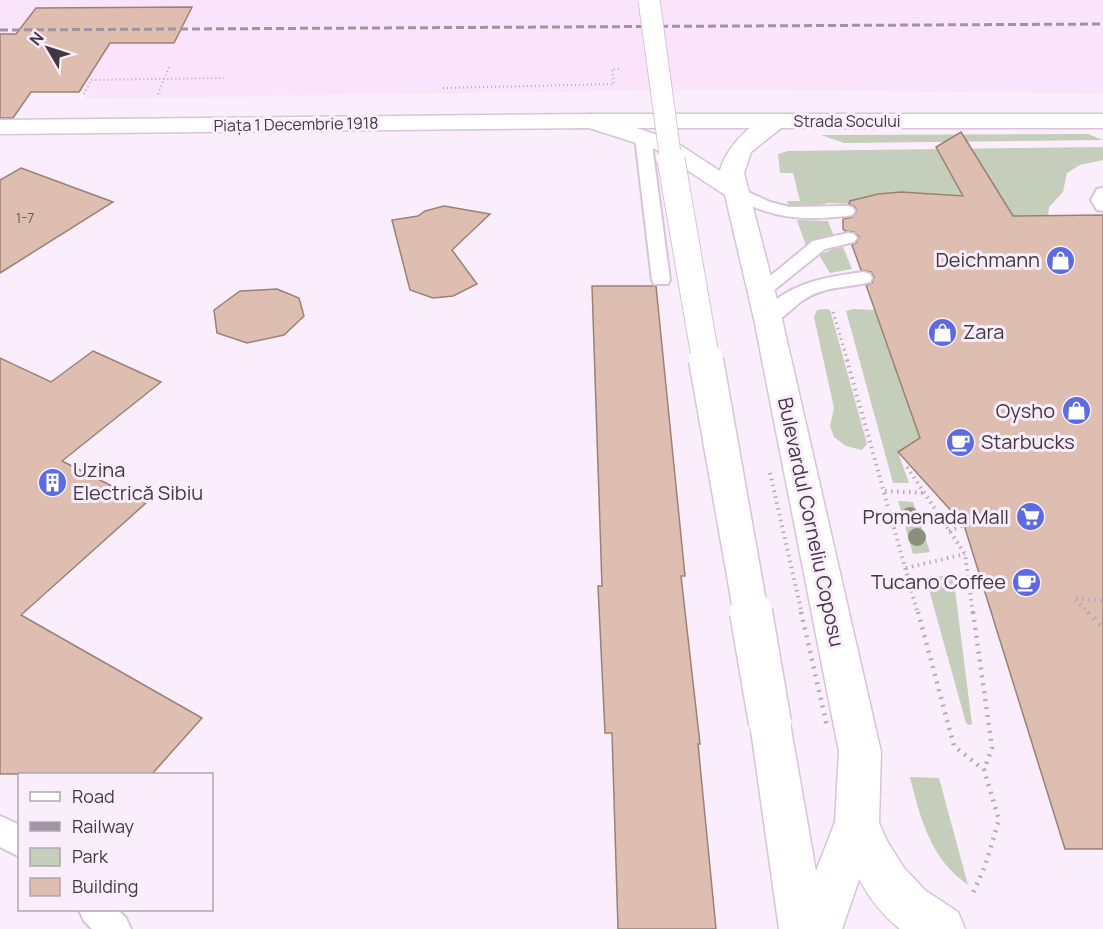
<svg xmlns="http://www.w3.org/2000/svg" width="1103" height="929" font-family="Manrope,sans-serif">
<rect width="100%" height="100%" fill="#fbeefc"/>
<polygon fill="#fae4fc" points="0,0 1103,0 1103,94 729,89 84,99 89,92 31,92 0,104"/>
<g fill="#c5cdbb">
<polygon points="1088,134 1103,140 844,143 821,135"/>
<polygon points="1103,147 1103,160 1080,165 1067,173 1063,192 1049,207 1048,216 1013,216 960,190 970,210 901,192 878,194 853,204 828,203 801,210 790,210 787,201 800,201 793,173 780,173 778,154 788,151"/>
<polygon points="797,220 828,221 834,237 806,246"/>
<polygon points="843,247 852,269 830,273 819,255 833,249"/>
<polygon points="826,309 830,310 867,444 862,450 846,446 834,437 830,426 834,408 814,317 817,310"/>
<polygon points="853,309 874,310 920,438 898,452 909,483 893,483 846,311"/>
<polygon points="898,501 913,502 930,552 913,554"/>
<polygon points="953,574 972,724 969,725 966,723 926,579"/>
<path d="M 910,777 L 939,778 L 968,885 C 931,860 920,818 910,777 Z"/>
</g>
<g fill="#dfbeb2" stroke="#9c8075" stroke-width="1.5">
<polygon points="192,7 174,43 110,43 79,92 31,92 13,118 0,118 0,34 16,34 36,8"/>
<polygon points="961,132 1013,216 1103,215 1103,849 1065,849 964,525 898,452 920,438 866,285 872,283 874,277 871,272 861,270 852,245 856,243 859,237 854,232 845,231 843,229 843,219 852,217 857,211 854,206 849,204 850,201 878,194 901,192 963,196 936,147"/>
<polygon points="21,168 113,202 0,273 0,180"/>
<polygon points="444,206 490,214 452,250 477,284 453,296 433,298 410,290 392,220 418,216 425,211"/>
<polygon points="592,286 656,286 685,576 681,576 700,744 698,744 716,929 618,929 612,733 605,733 598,586 602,586"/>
<polygon points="277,289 299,298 304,316 284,335 247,343 217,333 214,310 240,291"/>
<polygon points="93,351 161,382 62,461 146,503 21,615 202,718 152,774 0,774 0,358 51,382"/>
</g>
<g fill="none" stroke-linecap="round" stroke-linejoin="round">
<defs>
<g id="lane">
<polygon points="643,132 651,137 670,280 668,284 654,284 652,280 635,137"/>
<path d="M 735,186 L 770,202 L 789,207 L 846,206 L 852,207 L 855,211 L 852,215 L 846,216 C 799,221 771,218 729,195 L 727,191 Z"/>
<polygon points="1103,188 1103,211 1097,210 1091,200 1097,189"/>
<polygon points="848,233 854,234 857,238 854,242 825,249 768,295 754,295 752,291 813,241"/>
<path d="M 863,272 L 870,274 L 872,278 L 870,282 C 847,288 825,286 805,299 C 791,307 778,328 761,323 L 758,319 C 781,284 825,277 863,272 Z"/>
<polygon points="0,816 20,825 20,857 0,847"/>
<polygon points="79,910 118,910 126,918 131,929 92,929 84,921"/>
</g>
<g id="street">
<polygon points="591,114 1103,114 1103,128 591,128 583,126 580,121 583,116"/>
<path d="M 857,801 L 872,807 L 887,841 L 904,868 L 926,891 L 958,912 L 965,929 L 900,929 C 865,902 850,862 835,822 L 842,807 Z"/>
</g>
<path id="secondary" d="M 591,114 L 671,139 L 720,171 C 726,146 760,109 787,116 L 790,121 L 751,152 L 744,173 L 782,319 L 881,752 L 879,822 L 842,929 L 779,929 L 750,723 L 756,710 L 770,705 L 784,710 L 790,723 L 816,871 L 835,822 L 839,752 L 754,319 L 725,195 L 655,149 L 589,128 L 0,134 L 0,120 Z"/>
</defs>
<use href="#lane" stroke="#d8c3da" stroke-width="4"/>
<use href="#street" stroke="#d8c3da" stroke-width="3"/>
<use href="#secondary" stroke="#d8c3da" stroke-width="3"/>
<g stroke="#b5aab6" stroke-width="2" stroke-dasharray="1 3" stroke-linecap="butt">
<polyline points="443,88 614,84 612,69 621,69"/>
<polyline points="84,94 91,80 224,78"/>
<polyline points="158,94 169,67"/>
</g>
<polyline stroke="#b5aab6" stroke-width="3" stroke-dasharray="1.5 4" stroke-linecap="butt" points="833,312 848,362"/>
<g stroke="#b5aab6" stroke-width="4" stroke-dasharray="1.5 4.5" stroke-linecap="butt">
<polyline points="847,360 918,614"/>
<polyline points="907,467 965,554 973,614"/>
<polyline points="885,491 924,493"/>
<polyline points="949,531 964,525"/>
<polyline points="906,568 965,554"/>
<polyline points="1089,614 1074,598 1103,601"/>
</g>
<g stroke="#b5aab6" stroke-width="4.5" stroke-dasharray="2 6" stroke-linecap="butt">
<polyline points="918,612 954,746 984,770 999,820 985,866 973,893"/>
<polyline points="973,612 992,748 984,770"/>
<polyline points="1088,612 1103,628"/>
</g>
<use href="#lane" fill="#fff" fill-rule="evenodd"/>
<use href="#street" fill="#fff" fill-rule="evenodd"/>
<use href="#secondary" fill="#fff" fill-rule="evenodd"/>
<polyline stroke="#9f94a0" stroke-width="3" stroke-dasharray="8 4" stroke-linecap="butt" points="0,30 1103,24"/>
<defs>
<polyline id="secondary-bridge-far3" points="649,0 671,161"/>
<polyline id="secondary-bridge-far2" points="671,159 706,362"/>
<polyline id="secondary-bridge-far1" points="706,360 751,614"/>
<polyline id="secondary-bridge" points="751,612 770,723"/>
</defs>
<use href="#secondary-bridge-far3" stroke="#d8c3da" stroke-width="23" stroke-linecap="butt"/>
<use href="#secondary-bridge-far2" stroke="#d8c3da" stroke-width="29" stroke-linecap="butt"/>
<use href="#secondary-bridge-far1" stroke="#d8c3da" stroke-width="37" stroke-linecap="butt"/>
<use href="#secondary-bridge" stroke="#d8c3da" stroke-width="45" stroke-linecap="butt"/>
<polyline stroke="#b5aab6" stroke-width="4" stroke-dasharray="1.5 4.5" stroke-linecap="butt" points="770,473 802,614"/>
<polyline stroke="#b5aab6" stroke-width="4.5" stroke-dasharray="2 6" stroke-linecap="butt" points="801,612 827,726"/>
<use href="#secondary-bridge-far3" stroke="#fff" stroke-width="21"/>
<use href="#secondary-bridge-far2" stroke="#fff" stroke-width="27"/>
<use href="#secondary-bridge-far1" stroke="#fff" stroke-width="34"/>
<use href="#secondary-bridge" stroke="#fff" stroke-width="42"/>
</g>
<g fill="#8c8f7c">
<circle cx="910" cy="516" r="9"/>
<circle cx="917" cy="537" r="9"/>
</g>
<defs>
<symbol id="shop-disc" viewBox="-11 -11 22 22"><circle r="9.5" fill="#5c6be2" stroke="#fbeefc"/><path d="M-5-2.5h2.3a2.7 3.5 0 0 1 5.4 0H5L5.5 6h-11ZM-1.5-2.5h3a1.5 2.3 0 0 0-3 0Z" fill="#fff"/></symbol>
<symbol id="cafe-disc" viewBox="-11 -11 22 22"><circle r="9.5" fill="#5c6be2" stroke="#fbeefc"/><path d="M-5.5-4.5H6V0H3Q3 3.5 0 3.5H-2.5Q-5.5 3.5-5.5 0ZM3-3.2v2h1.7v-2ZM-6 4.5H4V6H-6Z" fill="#fff"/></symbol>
<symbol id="building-disc" viewBox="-11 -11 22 22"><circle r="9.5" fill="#5c6be2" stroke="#fbeefc"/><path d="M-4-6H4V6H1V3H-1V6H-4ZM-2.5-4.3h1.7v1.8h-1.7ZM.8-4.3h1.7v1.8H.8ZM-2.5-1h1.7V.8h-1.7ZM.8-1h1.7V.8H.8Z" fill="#fff"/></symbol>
<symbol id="supermarket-disc" viewBox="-11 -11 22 22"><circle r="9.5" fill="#5c6be2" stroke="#fbeefc"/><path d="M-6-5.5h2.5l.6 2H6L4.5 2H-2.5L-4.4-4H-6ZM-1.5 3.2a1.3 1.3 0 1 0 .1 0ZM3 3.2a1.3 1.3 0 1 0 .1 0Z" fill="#fff"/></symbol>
</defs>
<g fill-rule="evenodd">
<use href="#shop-disc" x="1044" y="244" width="33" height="33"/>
<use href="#shop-disc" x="926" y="316" width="33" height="33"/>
<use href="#shop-disc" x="1060" y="394" width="33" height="33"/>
<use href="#cafe-disc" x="944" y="426" width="33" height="33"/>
<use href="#building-disc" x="36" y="466" width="33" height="33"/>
<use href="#supermarket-disc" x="1014" y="500" width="33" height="33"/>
<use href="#cafe-disc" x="1010" y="566" width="33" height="33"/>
</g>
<g text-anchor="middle" stroke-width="6" stroke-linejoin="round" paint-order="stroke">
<g font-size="14" fill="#685a5d">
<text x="25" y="223">1-7</text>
</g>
<g font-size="16" fill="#413841" stroke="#fbeefc">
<text x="847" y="127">Strada Socului</text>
<text transform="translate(296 124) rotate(-1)" y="6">Piața 1 Decembrie 1918</text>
</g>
<g font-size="20" fill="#413841" stroke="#fbeefc" text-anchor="end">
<text x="1040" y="267">Deichmann</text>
<text x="963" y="339" text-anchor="start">Zara</text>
<text x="1055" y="418">Oysho</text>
<text x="981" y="449" text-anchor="start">Starbucks</text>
<text x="73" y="477" text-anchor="start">Uzina<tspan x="73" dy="23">Electrică Sibiu</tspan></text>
<text x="1009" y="524">Promenada Mall</text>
<text x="1006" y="589">Tucano Coffee</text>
</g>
<g font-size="20" fill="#413841" stroke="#fbeefc">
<text transform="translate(811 522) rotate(78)" y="7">Bulevardul Corneliu Coposu</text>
</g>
</g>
<rect x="18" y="773" width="195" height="138" fill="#fbeefc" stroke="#b1a5b1" stroke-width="1.5"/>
<rect x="30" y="792" width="30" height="9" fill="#ffffff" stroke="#b1a5b1" stroke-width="1.5"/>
<text x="72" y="803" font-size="18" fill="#413841">Road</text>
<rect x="30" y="822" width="30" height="9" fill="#9f94a0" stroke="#b1a5b1" stroke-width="1.5"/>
<text x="72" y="833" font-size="18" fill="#413841">Railway</text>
<rect x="30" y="848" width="30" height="18" fill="#c5cdbb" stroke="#b1a5b1" stroke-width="1.5"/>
<text x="72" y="863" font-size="18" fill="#413841">Park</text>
<rect x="30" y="878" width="30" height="18" fill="#dfbeb2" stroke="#b1a5b1" stroke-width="1.5"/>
<text x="72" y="893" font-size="18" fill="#413841">Building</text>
<g transform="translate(48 48) rotate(309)" stroke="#fbeefc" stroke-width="4.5" paint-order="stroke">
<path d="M0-4.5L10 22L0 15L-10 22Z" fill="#413841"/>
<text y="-9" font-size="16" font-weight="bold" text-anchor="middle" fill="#413841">N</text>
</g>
</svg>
